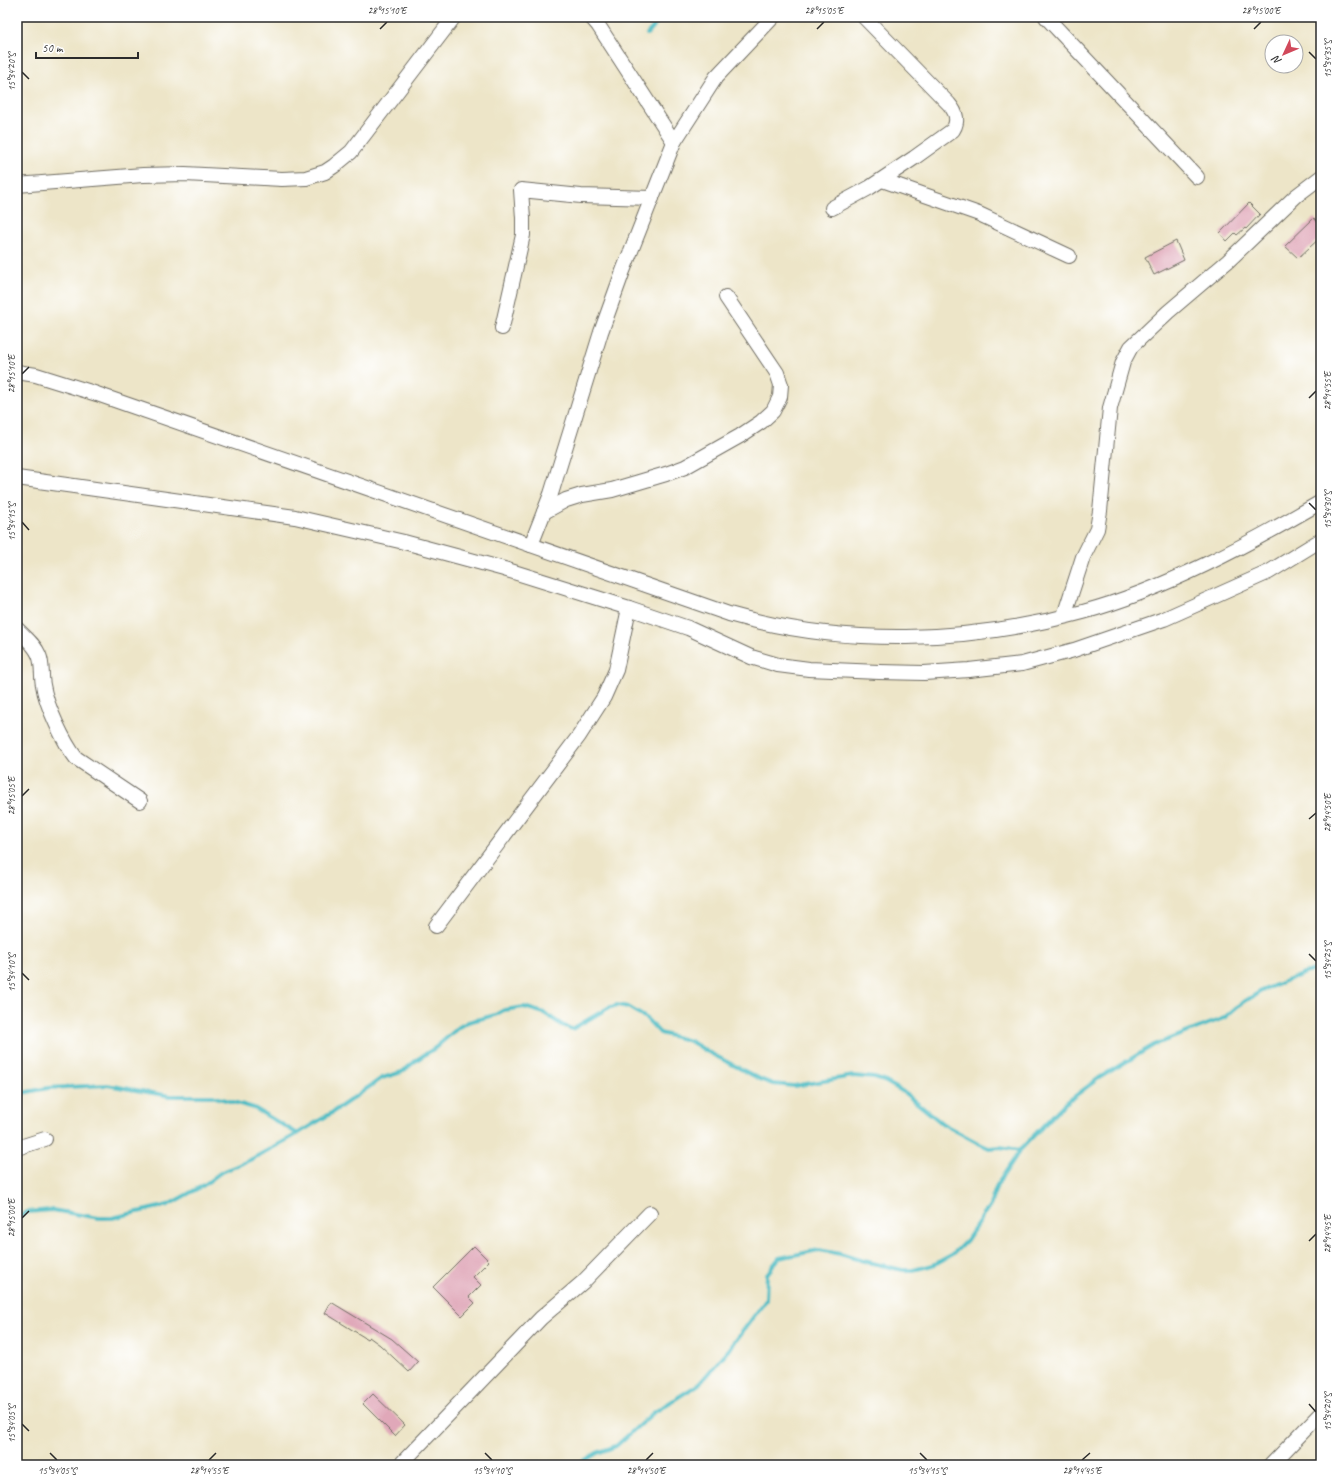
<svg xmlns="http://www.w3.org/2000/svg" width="1338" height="1482" font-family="Caveat,sans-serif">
<rect width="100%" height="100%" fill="#fff"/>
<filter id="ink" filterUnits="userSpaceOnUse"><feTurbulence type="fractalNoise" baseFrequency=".025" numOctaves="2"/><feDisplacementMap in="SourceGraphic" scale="8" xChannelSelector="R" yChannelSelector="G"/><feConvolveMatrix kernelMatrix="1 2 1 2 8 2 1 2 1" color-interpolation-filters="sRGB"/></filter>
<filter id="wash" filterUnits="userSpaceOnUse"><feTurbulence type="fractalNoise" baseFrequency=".012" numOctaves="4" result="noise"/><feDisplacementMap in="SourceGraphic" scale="16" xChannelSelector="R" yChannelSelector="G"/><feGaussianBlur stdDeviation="0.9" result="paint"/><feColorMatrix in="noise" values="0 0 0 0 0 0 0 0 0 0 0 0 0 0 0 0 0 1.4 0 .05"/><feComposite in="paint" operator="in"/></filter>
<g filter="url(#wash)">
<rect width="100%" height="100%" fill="#ede5c8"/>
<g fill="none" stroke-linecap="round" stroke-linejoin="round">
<g stroke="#4cbbc3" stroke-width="4">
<polyline points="647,34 662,17"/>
<polyline points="17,1094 48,1088 107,1085 170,1096 212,1096 254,1108 298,1134"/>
<polyline points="17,1218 27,1212 52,1210 99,1218 112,1218 168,1205 204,1185 220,1173 250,1160 292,1137 330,1114 382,1078 402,1072 418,1059 435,1048 459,1027 468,1022 495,1015 504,1010 524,1007 544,1013 562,1025 572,1029 608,1008 617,1005 628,1007 646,1018 660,1033 690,1041 708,1052 762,1080 773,1084 794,1086 853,1076 874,1078 884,1081 902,1091 943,1124 980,1144 989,1148 1000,1147 1020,1150"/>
<polyline points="577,1465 597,1453 616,1446 653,1413 699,1384 731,1347 766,1300 767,1274 779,1258 819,1250 840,1254 860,1260 902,1270 913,1270 933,1265 953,1254 967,1240 990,1205 997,1185 1020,1150 1063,1105 1099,1078 1154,1045 1224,1018 1239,1005 1263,990 1321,967"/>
</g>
</g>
<g id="blocks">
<g fill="#e0a8b9">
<polygon points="1249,203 1260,214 1246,229 1245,228 1237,235 1235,233 1227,241 1220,233"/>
<polygon points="1314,218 1321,226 1321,237 1298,258 1285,246"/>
<polygon points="1176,241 1184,260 1154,275 1145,257"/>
<polygon points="474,1246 489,1261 473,1277 481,1285 469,1297 475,1303 462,1316 433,1287"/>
<polygon points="331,1302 392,1339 418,1362 409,1372 380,1345 369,1337 367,1339 325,1313"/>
<polygon points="373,1394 405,1425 395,1436 363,1404"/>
</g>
</g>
</g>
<g filter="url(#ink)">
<use href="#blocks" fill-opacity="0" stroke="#6f6c62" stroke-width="1"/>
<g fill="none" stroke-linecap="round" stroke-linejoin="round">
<defs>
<g id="street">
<polyline points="591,17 598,25 674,142"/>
<polyline points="1046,17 1197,177"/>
<polyline points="882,180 979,214 1069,256"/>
<polyline points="17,185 143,175 185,174 282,179 306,178 325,172 334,166 351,152 454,17"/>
<path d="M 832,208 L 869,188 L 914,158 L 953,130 C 959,120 956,112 949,104 L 864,17"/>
<polyline points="502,328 523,235 523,218 521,190 581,196 652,198"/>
<path d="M 17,372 L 36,375 L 97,394 L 729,614 C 844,647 968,643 1083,612 C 1164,590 1249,544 1321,502"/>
<polyline points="17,478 295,517 404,542 504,569 629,608 688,628 751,657 778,665 809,669 879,672 924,673 969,670 1022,664 1074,650 1164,619 1269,572 1321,540"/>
<polyline points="544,512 566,500 582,495 612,490 666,474 685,467 740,436 761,422 773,411 780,397 781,385 777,373 726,297"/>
<polyline points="531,545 551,494 601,332 623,271 674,142 716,77 773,17"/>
<polyline points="1064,616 1083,557 1097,529 1100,511 1110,408 1123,362 1131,347 1168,312 1228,261 1296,196 1321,177"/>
<path d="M 17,629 C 25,637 35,645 39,655 C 43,664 41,676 43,685 C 46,705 64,743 76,758 L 140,801"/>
<polyline points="436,926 579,736 604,697 616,670 629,608"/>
<polyline points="17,1148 45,1139"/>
<polyline points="400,1465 541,1318 583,1282 650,1213"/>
<polyline points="1271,1465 1321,1413"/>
</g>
</defs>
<use href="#street" stroke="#6f6c62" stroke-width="16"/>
<use href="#street" stroke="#fff" stroke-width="14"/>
</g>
</g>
<path fill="none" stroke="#2b2b2b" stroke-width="1.5" d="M 380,29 L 387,22M 817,29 L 824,22M 1254,29 L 1261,22M 1309,52 L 1316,59M 22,72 L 29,79M 22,374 L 29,367M 1309,398 L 1316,391M 1309,503 L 1316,510M 22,522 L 29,530M 22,796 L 29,789M 1309,819 L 1316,813M 1309,954 L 1316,961M 22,973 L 29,980M 22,1218 L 29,1211M 1309,1241 L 1316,1234M 1309,1404 L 1316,1412M 22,1424 L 29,1431M 50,1453 L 57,1460M 485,1453 L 492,1460M 920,1453 L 927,1460M 209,1460 L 216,1453M 646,1460 L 653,1453M 1082,1460 L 1090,1453"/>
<rect width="1338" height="1482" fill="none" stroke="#fff" stroke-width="44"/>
<g transform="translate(1284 54) rotate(226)"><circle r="19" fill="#ffffff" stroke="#aaaaaa"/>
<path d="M0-3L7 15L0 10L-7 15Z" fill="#d1495b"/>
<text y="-6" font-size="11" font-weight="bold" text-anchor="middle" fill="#2b2b2b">N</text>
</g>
<path d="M36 52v6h102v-6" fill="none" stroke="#2b2b2b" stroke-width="2"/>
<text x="42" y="52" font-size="12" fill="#2b2b2b" stroke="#ffffff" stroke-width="3" paint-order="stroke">50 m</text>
<rect x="22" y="22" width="1294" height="1438" fill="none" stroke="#2b2b2b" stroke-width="1.5"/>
<g font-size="10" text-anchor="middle" fill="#2b2b2b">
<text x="387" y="14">28°15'10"E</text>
<text x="824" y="14">28°15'05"E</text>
<text x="1261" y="14">28°15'00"E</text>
<text transform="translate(1327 59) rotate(-90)" y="4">15°34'35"S</text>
<text transform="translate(11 72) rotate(-90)" y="4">15°34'20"S</text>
<text transform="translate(11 374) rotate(-90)" y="4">28°15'10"E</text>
<text transform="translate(1327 391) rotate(-90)" y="4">28°14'55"E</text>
<text transform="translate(1327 510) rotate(-90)" y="4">15°34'30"S</text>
<text transform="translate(11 522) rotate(-90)" y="4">15°34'15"S</text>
<text transform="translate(11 796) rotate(-90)" y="4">28°15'05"E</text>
<text transform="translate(1327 813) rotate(-90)" y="4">28°14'50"E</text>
<text transform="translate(1327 961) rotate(-90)" y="4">15°34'25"S</text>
<text transform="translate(11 973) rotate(-90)" y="4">15°34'10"S</text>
<text transform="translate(11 1218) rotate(-90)" y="4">28°15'00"E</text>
<text transform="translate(1327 1234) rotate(-90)" y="4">28°14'45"E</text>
<text transform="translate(1327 1412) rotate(-90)" y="4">15°34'20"S</text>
<text transform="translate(11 1424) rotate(-90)" y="4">15°34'05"S</text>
<text x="57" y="1474">15°34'05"S</text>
<text x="209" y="1474">28°14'55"E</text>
<text x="492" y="1474">15°34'10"S</text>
<text x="646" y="1474">28°14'50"E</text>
<text x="927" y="1474">15°34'15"S</text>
<text x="1082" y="1474">28°14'45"E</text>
</g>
</svg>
